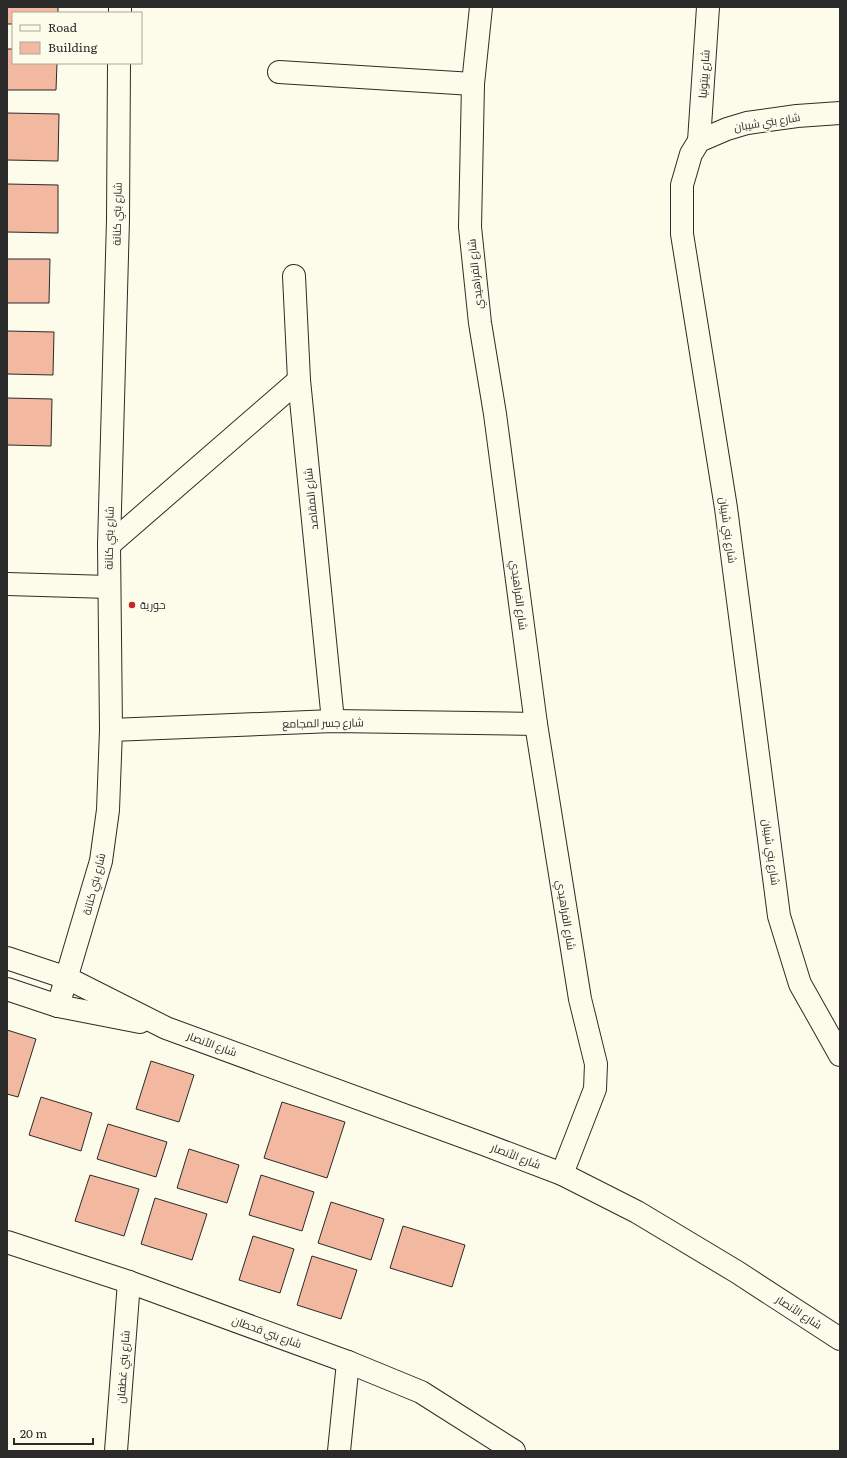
<svg xmlns="http://www.w3.org/2000/svg" width="847" height="1458" font-family="Literata,Cairo,serif">
<rect width="100%" height="100%" fill="#fdfbea"/>
<g fill="#f2b8a0" stroke="#2b2b2b">
<polygon points="7,7 58,7 58,13 13,13 13,24 7,24"/>
<polygon points="7,49 13,49 13,63 57,63 56,90 7,90"/>
<polygon points="7,113 59,114 58,161 7,160"/>
<polygon points="7,184 58,185 58,233 7,232"/>
<polygon points="7,259 50,259 49,303 7,303"/>
<polygon points="7,331 54,332 53,375 7,374"/>
<polygon points="7,398 52,399 51,446 7,445"/>
<polygon points="7,1030 36,1039 18,1097 7,1094"/>
<polygon points="151,1061 194,1075 179,1122 136,1109"/>
<polygon points="41,1097 92,1113 81,1151 29,1135"/>
<polygon points="282,1102 345,1122 327,1178 264,1158"/>
<polygon points="108,1124 167,1142 156,1177 97,1159"/>
<polygon points="189,1149 239,1165 227,1203 177,1188"/>
<polygon points="90,1175 139,1189 124,1236 75,1221"/>
<polygon points="261,1175 314,1192 302,1231 249,1215"/>
<polygon points="155,1198 207,1214 192,1260 141,1244"/>
<polygon points="331,1202 384,1219 371,1260 318,1243"/>
<polygon points="403,1226 465,1245 452,1287 390,1268"/>
<polygon points="253,1236 294,1249 280,1293 239,1280"/>
<polygon points="312,1256 357,1270 341,1319 297,1305"/>
</g>
<g fill="none" stroke-linecap="round" stroke-linejoin="round">
<defs>
<g id="minor">
<polyline points="481,7 473,84 470,227 480,323 495,414 536,724 580,999 596,1064 595,1089 562,1174"/>
<polyline points="279,72 473,84"/>
<polyline points="840,113 797,116 747,123 727,129 699,141 691,154 682,185 682,234 726,508 779,916 800,984 840,1055"/>
<polyline points="699,141 708,7"/>
<polyline points="294,276 299,380 333,721"/>
<polyline points="109,545 299,380"/>
<polyline points="7,584 109,587"/>
<polyline points="111,730 333,721 536,724"/>
<polyline points="7,1242 129,1282 348,1362 421,1392 514,1451"/>
<polyline points="116,1451 129,1282"/>
<polyline points="339,1451 348,1362"/>
</g>
<g id="tertiary">
<polyline points="120,13 120,7"/>
<polyline points="7,958 67,978 166,1028 486,1145 562,1174 637,1212 737,1272 840,1339"/>
<polyline points="7,989 58,1006 140,1022"/>
<polyline points="58,1006 101,861 108,810 111,730 109,545 118,220 119,63"/>
</g>
</defs>
<use href="#minor" stroke="#2b2b2b" stroke-width="24"/>
<use href="#tertiary" stroke="#2b2b2b" stroke-width="24"/>
<use href="#minor" stroke="#fdfbea" stroke-width="22"/>
<use href="#tertiary" stroke="#fdfbea" stroke-width="22"/>
</g>
<circle fill="#c62828" stroke="#fdfbea" stroke-width="1.5" cx="132" cy="605" r="4"/>
<g text-anchor="middle" stroke-width="3" stroke-linejoin="round" paint-order="stroke">
<g font-size="11" fill="#2b2b2b" stroke="#fdfbea">
<text transform="translate(704 74) rotate(-86)" y="4">شارع بيتونيا</text>
<text transform="translate(767 122) rotate(-9)" y="4">شارع بني شيبان</text>
<text transform="translate(117 214) rotate(-89)" y="4">شارع بني كنانة</text>
<text transform="translate(475 274) rotate(-96)" y="4">شارع الفراهيدي</text>
<text transform="translate(311 499) rotate(-96)" y="4">شارع المقاصد</text>
<text transform="translate(728 530) rotate(82)" y="4">شارع بني شيبان</text>
<text transform="translate(109 538) rotate(-89)" y="4">شارع بني كنانة</text>
<text transform="translate(519 595) rotate(83)" y="4">شارع الفراهيدي</text>
<text transform="translate(323 723) rotate(-1)" y="4">شارع جسر المجامع</text>
<text transform="translate(771 852) rotate(82)" y="4">شارع بني شيبان</text>
<text transform="translate(94 884) rotate(-76)" y="4">شارع بني كنانة</text>
<text transform="translate(566 915) rotate(81)" y="4">شارع الفراهيدي</text>
<text transform="translate(212 1044) rotate(20)" y="4">شارع الأنصار</text>
<text transform="translate(516 1156) rotate(21)" y="4">شارع الأنصار</text>
<text transform="translate(799 1312) rotate(33)" y="4">شارع الأنصار</text>
<text transform="translate(267 1332) rotate(20)" y="4">شارع بني قحطان</text>
<text transform="translate(123 1367) rotate(-86)" y="4">شارع بني غطفان</text>
</g>
<g font-size="11" fill="#2b2b2b" stroke="#fdfbea" text-anchor="start">
<text x="140" y="609">حورية</text>
</g>
</g>
<rect width="847" height="1458" fill="none" stroke="#2b2b2b" stroke-width="16"/>
<rect x="12" y="12" width="130" height="52" fill="#fdfbea" stroke="#a9a89e"/>
<rect x="20" y="25" width="20" height="6" fill="#fdfbea" stroke="#a9a89e"/>
<text x="48" y="32" font-size="12" fill="#2b2b2b">Road</text>
<rect x="20" y="42" width="20" height="12" fill="#f2b8a0" stroke="#a9a89e"/>
<text x="48" y="52" font-size="12" fill="#2b2b2b">Building</text>
<path d="M14 1438v6h79v-6" fill="none" stroke="#2b2b2b" stroke-width="2"/>
<text x="20" y="1438" font-size="12" fill="#2b2b2b" stroke="#fdfbea" stroke-width="3" paint-order="stroke">20 m</text>
</svg>
